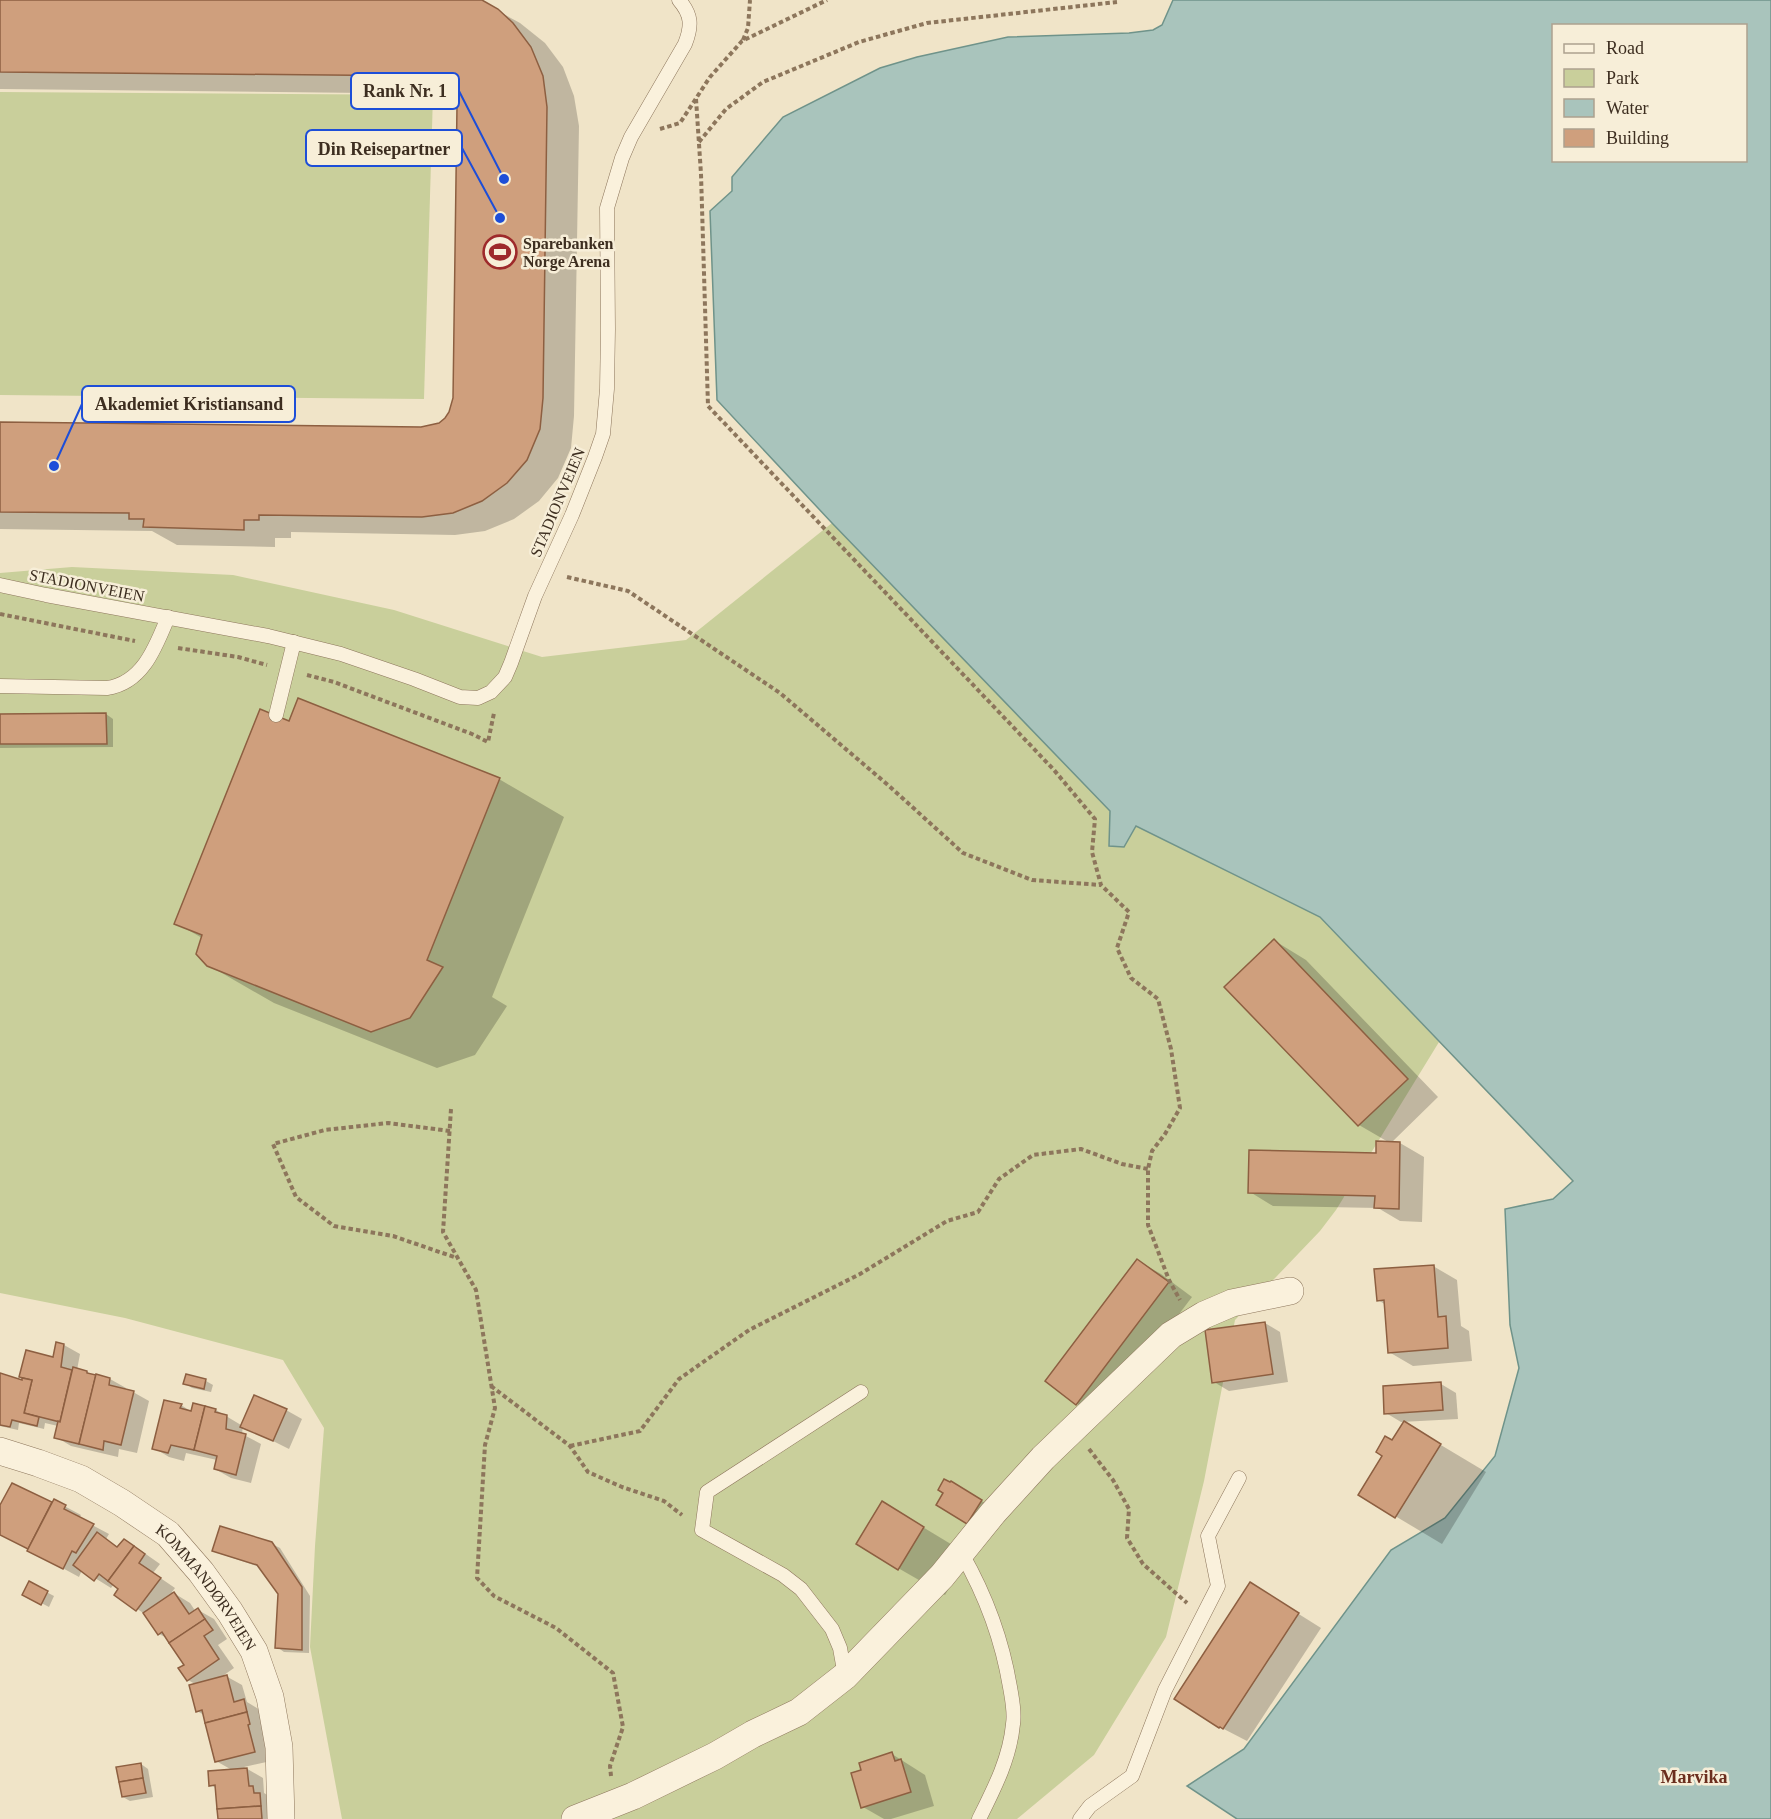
<svg xmlns="http://www.w3.org/2000/svg" width="1771" height="1819" font-family="'Times New Roman',serif">
<rect width="100%" height="100%" fill="#f0e4c8"/>
<g fill="#c9cf9b">
<polygon points="0,92 433,95 424,399 0,395"/>
<polygon points="832,523 1111,811 1136,826 1320,917 1439,1042 1336,1210 1320,1231 1235,1320 1204,1481 1166,1637 1094,1755 1017,1819 342,1819 310,1647 315,1546 324,1428 283,1360 125,1318 0,1293 0,573 72,567 233,575 394,610 542,657 686,640"/>
</g>
<path fill="#a9c4bc" stroke="#6f938a" stroke-width="1.5" fill-rule="evenodd" d="M 1173,0 L 1771,0 L 1771,1819 L 1237,1819 L 1187,1786 L 1244,1749 L 1391,1550 L 1445,1518 L 1495,1456 L 1519,1368 L 1510,1325 L 1505,1209 L 1553,1199 L 1573,1181 L 1320,917 L 1136,826 L 1124,847 L 1109,846 L 1110,811 L 832,523 L 717,400 L 710,211 L 732,191 L 732,177 L 783,117 L 880,68 L 917,57 L 1008,37 L 1129,33 L 1153,30 L 1162,25 ZM 1554,26 L 1746,26 L 1746,160 L 1554,160 Z"/>
<g fill="#0003">
<polygon points="0,0 478,0 520,23 545,43 563,67 574,96 579,126 574,416 571,448 558,478 539,501 514,519 485,531 455,535 291,532 291,538 275,538 275,547 177,545 152,531 0,529 0,423 421,428 440,424 451,413 455,398 458,105 455,94 0,89"/>
<polygon points="106,714 113,719 113,747 0,748 0,715"/>
<polygon points="290,723 499,779 564,817 492,997 507,1006 475,1055 437,1068 274,1003 208,965 202,938 176,923"/>
<polygon points="1275,941 1306,960 1438,1097 1391,1143 1400,1143 1424,1157 1422,1222 1400,1221 1378,1208 1273,1206 1250,1192 1377,1155 1390,1143 1359,1125"/>
<polygon points="1138,1261 1161,1274 1192,1297 1101,1417 1077,1404 1047,1381"/>
<polygon points="1433,1266 1457,1280 1461,1326 1469,1331 1472,1361 1413,1366 1389,1352 1386,1305 1378,1300"/>
<polygon points="1265,1323 1280,1332 1288,1382 1229,1391 1214,1382"/>
<polygon points="58,1344 64,1345 80,1354 77,1370 87,1372 94,1376 110,1379 126,1388 125,1390 133,1392 149,1401 137,1453 119,1449 118,1457 71,1446 56,1437 58,1426 45,1423 44,1429 19,1423 18,1430 0,1426 0,1375 23,1382 24,1378 54,1359"/>
<polygon points="187,1376 206,1381 213,1385 211,1392 192,1388 185,1383"/>
<polygon points="1441,1384 1456,1393 1458,1419 1401,1422 1386,1413"/>
<polygon points="255,1397 286,1410 302,1419 289,1449 243,1426 242,1434 261,1444 251,1483 231,1478 215,1469 217,1460 186,1453 184,1461 169,1457 154,1448 181,1405 192,1412 216,1410 241,1425"/>
<polygon points="1404,1423 1486,1472 1442,1544 1360,1495"/>
<polygon points="12,1485 53,1504 55,1501 81,1515 79,1518 109,1534 106,1539 119,1548 124,1541 140,1550 160,1564 153,1573 175,1588 172,1592 190,1603 196,1612 198,1610 214,1619 227,1639 218,1645 234,1668 224,1675 242,1685 247,1702 260,1710 271,1761 244,1767 263,1778 264,1793 269,1796 277,1819 219,1819 217,1789 211,1785 232,1770 216,1761 204,1715 197,1711 195,1684 188,1680 186,1665 169,1639 159,1634 146,1615 116,1594 120,1589 114,1584 111,1588 82,1570 79,1577 0,1534 0,1508"/>
<polygon points="975,1497 1005,1515 991,1536 938,1505"/>
<polygon points="883,1503 969,1555 945,1595 898,1568"/>
<polygon points="272,1544 280,1548 310,1596 309,1653 284,1652 277,1647 279,1594 260,1567 221,1554 214,1550"/>
<polygon points="29,1583 54,1596 49,1607 24,1594"/>
<polygon points="1251,1584 1321,1628 1247,1741 1220,1727 1176,1698"/>
<polygon points="892,1754 925,1775 934,1806 891,1819 884,1819 863,1807"/>
<polygon points="141,1764 148,1769 153,1797 130,1801 123,1797"/>
</g>
<g fill="#cf9f7d" stroke="#8d5f41" stroke-width="1.5">
<polygon points="0,0 482,0 498,9 513,23 531,47 543,76 547,107 543,398 540,429 527,460 507,483 482,501 453,513 422,517 259,515 259,520 244,520 244,530 143,527 144,519 129,519 129,513 0,512 0,422 421,427 439,423 445,418 449,412 453,398 457,106 456,98 449,85 442,80 428,76 0,72"/>
<polygon points="298,698 500,778 427,960 443,967 410,1018 371,1032 207,966 196,954 202,935 174,924 260,709 289,721"/>
<polygon points="106,713 107,744 0,744 0,714"/>
<polygon points="1274,939 1408,1079 1358,1126 1224,987"/>
<polygon points="1376,1141 1400,1142 1399,1209 1374,1208 1375,1196 1248,1193 1249,1150 1376,1153"/>
<polygon points="1137,1259 1169,1282 1076,1405 1045,1381"/>
<polygon points="1434,1265 1438,1317 1446,1316 1448,1348 1388,1353 1384,1300 1377,1301 1374,1269"/>
<polygon points="1265,1322 1273,1374 1212,1383 1205,1330"/>
<polygon points="56,1342 64,1344 61,1367 72,1370 60,1422 24,1413 32,1380 19,1377 26,1350 53,1357"/>
<polygon points="73,1367 87,1371 87,1373 96,1375 79,1444 54,1438 58,1421 60,1422"/>
<polygon points="0,1373 22,1380 22,1378 32,1380 24,1413 39,1417 37,1426 12,1420 10,1427 0,1425"/>
<polygon points="96,1374 110,1378 109,1385 134,1391 121,1445 104,1441 103,1450 79,1444"/>
<polygon points="186,1374 206,1379 204,1389 183,1384"/>
<polygon points="1441,1382 1443,1410 1384,1414 1383,1386"/>
<polygon points="254,1395 287,1409 273,1441 240,1427"/>
<polygon points="164,1400 182,1404 180,1408 191,1411 193,1403 205,1406 194,1450 171,1445 168,1453 152,1449"/>
<polygon points="205,1406 216,1409 215,1412 227,1415 226,1429 246,1434 236,1475 214,1469 217,1456 194,1450"/>
<polygon points="1404,1421 1441,1444 1395,1518 1358,1495 1382,1456 1376,1452 1385,1436 1392,1440"/>
<polygon points="944,1479 950,1482 951,1481 982,1500 967,1524 936,1505 943,1493 938,1490"/>
<polygon points="12,1483 52,1502 28,1549 0,1535 0,1505"/>
<polygon points="54,1499 66,1505 64,1509 94,1524 76,1553 72,1551 63,1569 27,1551"/>
<polygon points="882,1501 924,1527 898,1570 856,1544"/>
<polygon points="220,1526 272,1542 302,1587 302,1650 275,1648 278,1594 257,1565 212,1551"/>
<polygon points="97,1532 117,1547 124,1539 134,1546 108,1581 99,1574 94,1581 73,1565"/>
<polygon points="134,1546 145,1554 139,1563 161,1578 136,1611 114,1595 118,1589 108,1581"/>
<polygon points="29,1581 48,1591 41,1605 22,1595"/>
<polygon points="1250,1582 1299,1613 1223,1729 1220,1727 1219,1728 1174,1699"/>
<polygon points="174,1592 189,1614 198,1608 205,1619 169,1643 162,1632 158,1635 143,1613"/>
<polygon points="205,1619 213,1630 204,1636 219,1659 187,1681 178,1668 184,1665 169,1643"/>
<polygon points="227,1675 234,1702 244,1699 247,1712 205,1723 202,1710 196,1712 189,1685"/>
<polygon points="247,1712 250,1724 248,1725 255,1752 215,1762 205,1723"/>
<polygon points="892,1752 895,1761 901,1759 911,1792 861,1808 851,1773 861,1770 859,1763"/>
<polygon points="141,1763 143,1778 119,1782 116,1767"/>
<polygon points="247,1768 249,1786 253,1786 254,1793 260,1793 261,1806 217,1809 215,1785 209,1786 208,1771"/>
<polygon points="143,1778 146,1793 122,1797 119,1782"/>
<polygon points="261,1806 262,1819 218,1819 217,1809"/>
</g>
<g fill="none" stroke-linecap="round" stroke-linejoin="round">
<defs>
<g id="lane">
<path d="M 0,585 L 46,595 L 268,636 L 341,654 L 414,679 L 460,697 L 478,698 L 491,692 L 505,677 L 511,663 L 535,596 L 572,515 L 595,457 L 603,434 L 607,389 L 608,329 L 607,208 L 622,158 L 631,137 L 685,44 C 692,26 692,15 679,0"/>
<path d="M 0,686 L 107,688 C 143,683 156,646 168,617"/>
<polyline points="276,715 294,642"/>
<path d="M 962,1554 C 986,1596 1002,1639 1010,1687 C 1012,1699 1015,1712 1013,1724 C 1010,1758 994,1789 979,1819"/>
<polyline points="845,1676 840,1648 832,1629 801,1589 783,1575 702,1530 707,1492 861,1392"/>
<polyline points="1080,1819 1090,1806 1132,1776 1165,1690 1218,1586 1208,1536 1239,1478"/>
</g>
<g id="street">
<path id="s1" d="M 0,1451 L 38,1463 L 81,1479 L 122,1503 L 168,1534 L 201,1572 L 230,1612 L 254,1651 L 270,1697 L 279,1747 L 281,1819"/>
<polyline points="575,1819 633,1796 715,1756 753,1734 799,1712 845,1676 942,1576 993,1513 1043,1458 1171,1335 1204,1315 1232,1303 1290,1291"/>
</g>
</defs>
<use href="#lane" stroke="#8d765c" stroke-width="15"/>
<use href="#street" stroke="#8d765c" stroke-width="28"/>
<g stroke="#8d765c" stroke-width="4" stroke-dasharray="4.5 3" stroke-linecap="butt">
<polyline points="743,40 748,28 750,0"/>
<polyline points="696,99 701,174 708,406 1054,770 1095,819 1092,852 1101,885 1129,912 1117,948 1131,978 1158,999 1171,1049 1180,1108 1165,1134 1152,1151 1148,1169 1148,1225 1169,1280 1180,1300"/>
<polyline points="660,129 680,123 710,77 742,41 827,0"/>
<polyline points="699,142 726,109 763,82 859,42 927,23 1117,2"/>
<polyline points="567,577 628,591 780,693 888,785 963,853 1032,880 1101,885"/>
<polyline points="0,614 135,641"/>
<polyline points="178,648 238,657 267,665"/>
<polyline points="307,675 334,682 472,734 488,742 494,713"/>
<polyline points="451,1109 443,1232 476,1290 495,1408 485,1445 477,1578 494,1596 556,1628 613,1673 623,1727 610,1766 611,1776"/>
<polyline points="450,1131 388,1123 325,1130 273,1144 296,1197 334,1226 393,1236 457,1258"/>
<polyline points="491,1386 570,1446 588,1472 622,1487 664,1501 682,1515"/>
<polyline points="570,1446 640,1431 679,1379 749,1330 860,1274 947,1221 978,1212 999,1179 1033,1155 1081,1149 1122,1164 1148,1169"/>
<polyline points="1089,1449 1113,1480 1129,1509 1127,1538 1143,1564 1187,1603"/>
</g>
<use href="#lane" stroke="#faf1dc" stroke-width="14"/>
<use href="#street" stroke="#faf1dc" stroke-width="27"/>
</g>
<defs>
<symbol id="stadium-ring" viewBox="-11 -11 22 22"><circle r="9.5" fill="#f7eed8" stroke="#9e2a2b" stroke-width="1.5"/><path d="M0-5a6.5 5 0 1 0 0 10a6.5 5 0 1 0 0-10ZM-3.5-1.8h7v3.6h-7Z" fill="#9e2a2b"/></symbol>
</defs>
<g fill-rule="evenodd">
<use href="#stadium-ring" x="481" y="233" width="38" height="38"/>
</g>
<g text-anchor="middle" stroke-width="5" stroke-linejoin="round" paint-order="stroke">
<g font-size="16" font-weight="bold" fill="#3d2e20" stroke="#f7eed8" text-anchor="start">
<text x="523" y="249">Sparebanken<tspan x="523" dy="18">Norge Arena</tspan></text>
</g>
<g font-size="16" fill="#3d2e20" stroke="#f7eed8">
<text transform="translate(557 502) rotate(-67)" y="6">STADIONVEIEN</text>
<text transform="translate(87 585) rotate(11)" y="6">STADIONVEIEN</text>
<text dy="6" stroke="none"><textPath href="#s1" startOffset="254">KOMMANDØRVEIEN</textPath></text>
</g>
<g font-size="18" font-weight="bold" fill="#6b2e1e" stroke="#f7eed8">
<text x="1694" y="1783">Marvika</text>
</g>
</g>
<path fill="none" stroke="#1d4ed8" stroke-width="2" d="M504 179L459 91M500 218L462 148M54 466L82 404"/>
<g fill="#1d4ed8" stroke="#f7eed8" stroke-width="2">
<circle cx="504" cy="179" r="6"/>
<circle cx="500" cy="218" r="6"/>
<circle cx="54" cy="466" r="6"/>
</g>
<g fill="#f7eed8" stroke="#1d4ed8" stroke-width="2">
<rect x="351" y="73" width="108" height="36" rx="6"/>
<rect x="306" y="130" width="156" height="36" rx="6"/>
<rect x="82" y="386" width="213" height="36" rx="6"/>
</g>
<g font-size="18" text-anchor="middle" font-weight="bold" fill="#3d2e20">
<text x="405" y="97">Rank Nr. 1</text>
<text x="384" y="155">Din Reisepartner</text>
<text x="189" y="410">Akademiet Kristiansand</text>
</g>
<rect x="1552" y="24" width="195" height="138" fill="#f7eed8" stroke="#ada18e" stroke-width="1.5"/>
<rect x="1564" y="44" width="30" height="9" fill="#faf1dc" stroke="#ada18e" stroke-width="1.5"/>
<text x="1606" y="54" font-size="18" fill="#3d2e20">Road</text>
<rect x="1564" y="69" width="30" height="18" fill="#c9cf9b" stroke="#ada18e" stroke-width="1.5"/>
<text x="1606" y="84" font-size="18" fill="#3d2e20">Park</text>
<rect x="1564" y="99" width="30" height="18" fill="#a9c4bc" stroke="#ada18e" stroke-width="1.5"/>
<text x="1606" y="114" font-size="18" fill="#3d2e20">Water</text>
<rect x="1564" y="129" width="30" height="18" fill="#cf9f7d" stroke="#ada18e" stroke-width="1.5"/>
<text x="1606" y="144" font-size="18" fill="#3d2e20">Building</text>
</svg>
